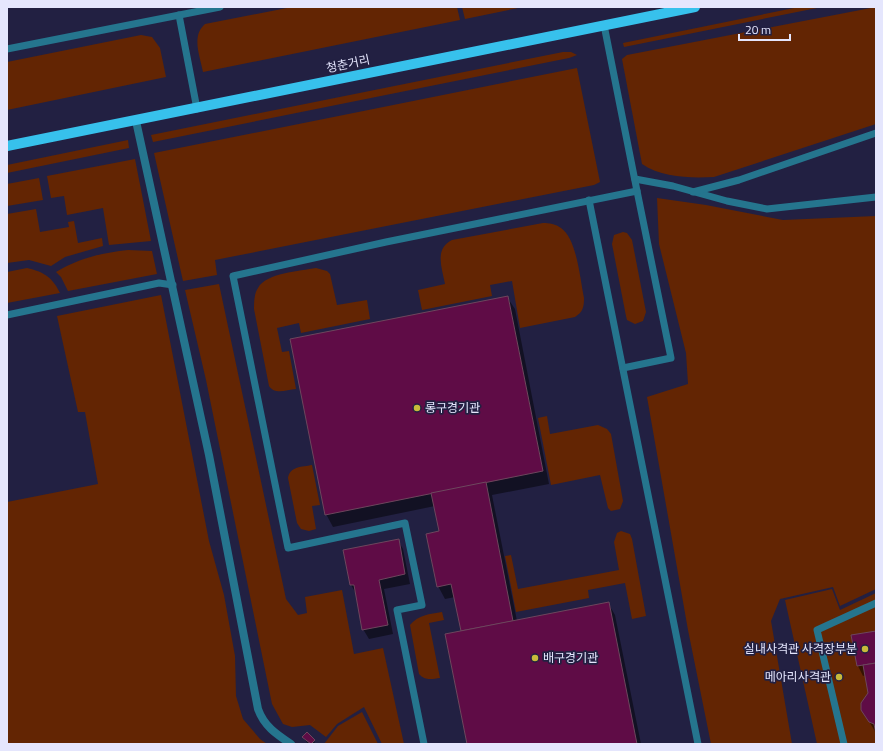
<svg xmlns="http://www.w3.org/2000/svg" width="883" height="751" font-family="'Titillium Web','Noto Sans KR',sans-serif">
<rect width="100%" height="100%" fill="#222042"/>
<g fill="#632503">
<path d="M 292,7 L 457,7 L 460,20 L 203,72 C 200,56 191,36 205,24 Z"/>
<polygon points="462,7 523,7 465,19"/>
<polygon points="799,7 822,7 624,47 623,43"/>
<path d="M 876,7 L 876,124 L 714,177 C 691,178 662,178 642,164 L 622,59 L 627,55 Z"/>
<polygon points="141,35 152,37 160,48 166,77 7,110 7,62"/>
<polygon points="563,52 571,52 577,55 569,58 153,142 151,135"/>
<polygon points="577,68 600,182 594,185 215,260 217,275 183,281 154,153"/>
<polygon points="128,140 129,148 7,173 7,165"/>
<polygon points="135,159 151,241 109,245 103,208 67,215 64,196 51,198 47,176"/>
<polygon points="39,178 43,200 7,206 7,184"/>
<polygon points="657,198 706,205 783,220 876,216 876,589 840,606 833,587 780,599 771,621 792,744 711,744 688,630 647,397 688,384 686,353 659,244"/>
<polygon points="36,209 40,232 69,227 68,222 74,221 78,243 102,238 103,246 65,257 51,266 29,260 7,263 7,214"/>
<path d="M 543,223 C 549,223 556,224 561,228 C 577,239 580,279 584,298 C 584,307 583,312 575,317 L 520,328 L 512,281 L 490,285 L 492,296 L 422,310 L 418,290 L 445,284 C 442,268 434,249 452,240 Z"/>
<polygon points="623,232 627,233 632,240 646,312 643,321 635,324 627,320 626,316 612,244 614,235"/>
<path d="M 128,250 L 152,251 L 157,274 L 68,291 L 61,277 L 56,272 C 79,258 102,253 128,250 Z"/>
<path d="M 27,268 C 44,272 52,277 60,293 L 7,303 L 7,272 Z"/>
<path d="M 316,268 L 327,271 L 330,274 L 337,305 L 367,300 L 370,319 L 301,333 L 299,323 L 277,328 L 282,352 L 289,351 L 296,389 C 286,390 275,395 269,386 L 254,309 C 254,302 254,294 258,288 C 266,273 300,271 316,268 Z"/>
<polygon points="219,284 286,599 298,615 307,613 305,597 342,590 354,654 383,648 404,744 382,744 364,707 337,724 326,737 310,725 292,727 283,724 272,704 206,380 185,290"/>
<polygon points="161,295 209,541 224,595 235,656 236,696 243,719 260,739 267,744 7,744 7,502 98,484 85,412 78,412 57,316"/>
<polygon points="547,416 550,434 598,425 607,429 611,434 623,501 620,509 611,511 608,508 600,475 551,485 538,418"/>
<path d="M 312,465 L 320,505 L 312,506 L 316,529 L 309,531 L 301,529 L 297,523 L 288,478 C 290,466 302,467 312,465 Z"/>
<polygon points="621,531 630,534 632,539 646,616 632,619 625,583 588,590 589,598 516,612 505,556 511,555 518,589 619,570 614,542 617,533"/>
<polygon points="832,589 840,610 876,593 876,744 817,744 785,600"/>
<path d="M 442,612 L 444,620 L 429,623 L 440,678 C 432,679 425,681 419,674 L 410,625 C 418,615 430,614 442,612 Z"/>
<polygon points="362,712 378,744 324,744 338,726"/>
</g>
<g fill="#0007">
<polygon points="507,297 515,309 549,484 492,495 517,621 608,603 615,615 641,744 468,744 462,632 455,597 445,599 438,586 440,532 435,506 333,527 326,514"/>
<polygon points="398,540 403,549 410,584 384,589 393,634 369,639 363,629 357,595 351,585"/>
<polygon points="876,632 876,733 862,710 870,693 866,675 863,676 858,666 852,636"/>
<polygon points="303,737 314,741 315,743 308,744"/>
</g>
<g fill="#5f0c46" stroke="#6d465d">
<polygon points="508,296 543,471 325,515 290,339"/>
<polygon points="486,482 513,621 461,631 451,584 437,587 426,534 439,531 431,493"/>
<polygon points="399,539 405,574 379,580 388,625 362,630 354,585 350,585 343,550"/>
<polygon points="609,602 637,744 467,744 445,634"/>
<polygon points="876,631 876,663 857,666 851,635"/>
<polygon points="876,663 876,734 874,724 869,722 861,710 861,703 868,693 863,665"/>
<polygon points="307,732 315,740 311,744 302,737"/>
</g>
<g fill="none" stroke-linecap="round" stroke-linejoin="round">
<g stroke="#25758e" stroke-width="7">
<polyline points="179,15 197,109"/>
<polyline points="7,49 220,7"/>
<polyline points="635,179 673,186 727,201 767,209 876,197"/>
<polyline points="693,192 739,180 876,133"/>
<polyline points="589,200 698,744"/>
<polyline points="7,315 159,283 173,285"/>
<polyline points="623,368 671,358 637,191"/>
<polyline points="424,744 397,610 422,605 405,523 288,548 233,276 386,242 637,191 604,25"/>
<polyline points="844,744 817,630 876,603"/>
</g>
<path stroke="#25758e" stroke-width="8" d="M 136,121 L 209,455 L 258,709 C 264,726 276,734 291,744"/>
<polyline stroke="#37c1ec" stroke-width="10" points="7,146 695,7"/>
</g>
<g fill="#c7bb3b" stroke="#222042" stroke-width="1.5">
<circle cx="417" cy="408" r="4"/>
<circle cx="865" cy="649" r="4"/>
<circle cx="535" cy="658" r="4"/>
<circle cx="839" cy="677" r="4"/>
</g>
<g text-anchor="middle" stroke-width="3.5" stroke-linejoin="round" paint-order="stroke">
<g font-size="12" fill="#e5e6fd" stroke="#222042">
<text transform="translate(348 64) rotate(-12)" y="4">청춘거리</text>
</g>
<g font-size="12" fill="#e5e6fd" stroke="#222042" text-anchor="start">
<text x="425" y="412">롱구경기관</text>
<text x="857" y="653" text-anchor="end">실내사격관 사격장부분</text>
<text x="543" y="662">배구경기관</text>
<text x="831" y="681" text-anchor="end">메아리사격관</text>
</g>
</g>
<rect width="883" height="751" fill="none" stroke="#e5e6fd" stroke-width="16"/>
<path d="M739 34v6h51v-6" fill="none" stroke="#e5e6fd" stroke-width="2"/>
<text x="745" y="34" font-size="12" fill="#e5e6fd" stroke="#222042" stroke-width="3" paint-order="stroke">20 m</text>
</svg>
